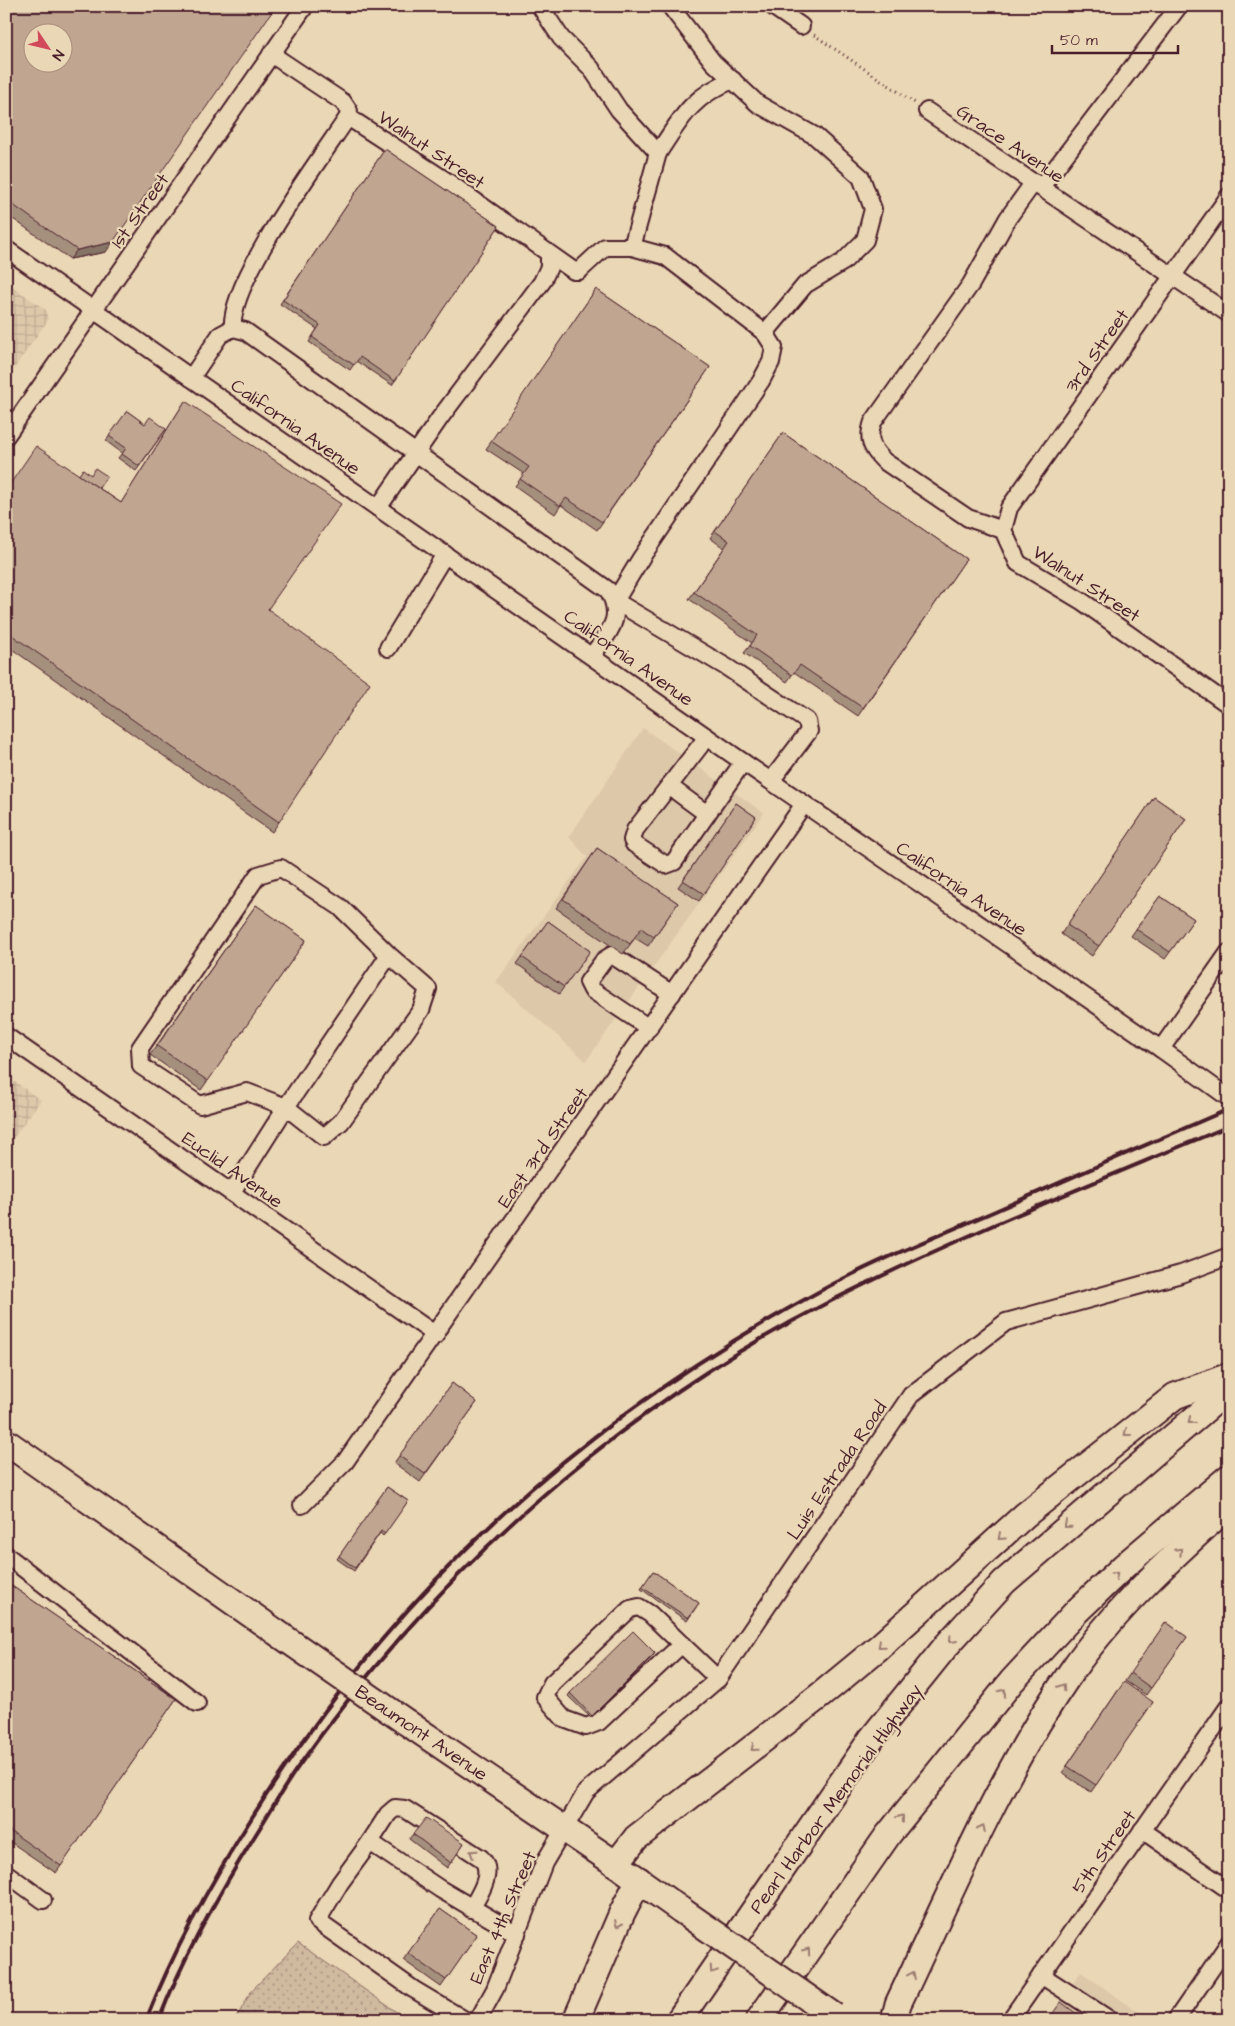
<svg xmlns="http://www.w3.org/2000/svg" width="1235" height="2026" font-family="'Architects Daughter',sans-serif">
<defs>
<pattern id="industrial-grid" width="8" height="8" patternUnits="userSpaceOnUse" patternTransform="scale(1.25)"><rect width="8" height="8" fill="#ddc8aa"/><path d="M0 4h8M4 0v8" fill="none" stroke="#bfab92"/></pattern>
<pattern id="grass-dots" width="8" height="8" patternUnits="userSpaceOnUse" patternTransform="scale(1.25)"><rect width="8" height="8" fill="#cfb99f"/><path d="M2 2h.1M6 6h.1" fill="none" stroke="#aa9682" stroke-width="1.8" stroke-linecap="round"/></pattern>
</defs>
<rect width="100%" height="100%" fill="#ead7b5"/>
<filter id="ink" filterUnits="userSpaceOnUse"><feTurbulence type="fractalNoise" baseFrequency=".02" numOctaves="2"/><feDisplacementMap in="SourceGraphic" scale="10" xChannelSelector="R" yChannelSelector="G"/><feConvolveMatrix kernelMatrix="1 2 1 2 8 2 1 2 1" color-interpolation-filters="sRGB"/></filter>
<g filter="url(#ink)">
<g fill="#ddc8aa">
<polygon points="643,728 764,813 586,1061 496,982 587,857 569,837"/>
<polygon points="1081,1972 1150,2020 1047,2020"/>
</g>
<g fill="url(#industrial-grid)">
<polygon points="6,282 46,310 48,320 6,380"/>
<polygon points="6,1076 41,1100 6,1148"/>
</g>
<polygon fill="url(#grass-dots)" stroke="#8c6c65" points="298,1943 408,2020 235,2020 252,1990"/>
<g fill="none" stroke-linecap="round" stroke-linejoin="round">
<defs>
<g id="minor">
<polyline points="540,6 561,38 591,68 619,110 658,153 632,247"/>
<polyline points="670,6 713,62 758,104 815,136 861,177 873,209 865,240 843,262 805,285 765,333"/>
<polyline points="772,6 801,26"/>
<polyline points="271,54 343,102 349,111 348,117"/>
<polyline points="927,111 1229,314"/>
<polyline points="348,117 448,182 574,271 579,271 605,247 632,247 665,256 765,333 774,347 771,362 761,381 641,558 615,601 728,668 807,721 809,731 771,781"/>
<path d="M 658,153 C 681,118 692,96 733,80"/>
<path d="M 1034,182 L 1008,218 L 971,284 L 873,422 C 867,439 871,448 884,461 L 968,518 L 1003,530 L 1018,563 L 1083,602 L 1229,705"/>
<polyline points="1041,187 1179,6"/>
<polyline points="6,249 743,762 1161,1049 1229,1098"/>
<path d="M 233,328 C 228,283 320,159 348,117"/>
<path d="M 191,378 L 220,335 L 233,328 L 245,331 L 608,590 C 625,619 608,632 592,656"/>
<polyline points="6,436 305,6"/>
<polyline points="378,508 440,418 542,282 549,267 549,255"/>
<polyline points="1003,530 1009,508 1229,196"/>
<polyline points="388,648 445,554"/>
<polyline points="707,737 635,830 632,840 634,844 666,865 674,862 743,762"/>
<polyline points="669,786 707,814"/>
<polyline points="649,1028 592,990 588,982 604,960 612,955 672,994"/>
<polyline points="6,1036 436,1335"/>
<polyline points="1161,1049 1229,952"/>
<polyline points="232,1192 286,1107 389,955 340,907 281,868 258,875 140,1048 141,1066 200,1105 247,1092 286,1107 324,1137 341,1122 421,1010 428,989 389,955"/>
<polyline points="302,1505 345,1462 804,804"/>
<polyline points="6,1555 197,1703"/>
<polyline points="682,1644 599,1722 586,1727 564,1719 545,1697 552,1683 630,1609 639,1607 650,1614 718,1679"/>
<polyline points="1142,1830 1229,1890"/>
<path d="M 370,1842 L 388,1814 L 395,1808 L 405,1809 L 481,1858 C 495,1872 479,1895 471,1909"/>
<polyline points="6,1873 43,1900"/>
<polyline points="1041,1975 1110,2020"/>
<polyline points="465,2020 413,1989 317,1921 340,1883 370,1842 440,1889 517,1934"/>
<polyline points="478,2020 495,1989 544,1863 586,1792 718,1679 911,1395 1006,1322 1181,1274 1229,1256"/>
<polyline points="1010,2020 1229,1706"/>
<polyline points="1176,2020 1229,1943"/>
</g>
<g id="highway">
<polyline points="6,1442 276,1632"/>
<polyline points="406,1722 616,1864 681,1910"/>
<polyline points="616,1864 636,1838 822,1694 879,1647 1025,1515 1175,1396 1229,1376"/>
<polyline points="576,2020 622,1913 639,1880"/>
<polyline points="679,2020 872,1738 946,1646 1004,1582 1229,1389"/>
<polyline points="759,2020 888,1835 1012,1681 1077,1611 1124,1566 1229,1477"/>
<path d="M 894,2020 L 898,2004 C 951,1892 1000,1775 1071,1672 C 1114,1610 1173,1556 1229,1505"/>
</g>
</defs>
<use href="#minor" stroke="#4a1f2b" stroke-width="20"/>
<use href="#highway" stroke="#4a1f2b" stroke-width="29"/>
<polyline stroke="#4a1f2b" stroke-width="3" stroke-dasharray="1 4" stroke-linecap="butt" points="814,35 915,103"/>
<use href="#minor" stroke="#ead7b5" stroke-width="16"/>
<use href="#highway" stroke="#ead7b5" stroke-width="25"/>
<g stroke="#4a1f2b" stroke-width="4">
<path d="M 146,2020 C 174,1950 211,1882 251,1819 C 396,1587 580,1421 820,1291 C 875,1261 935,1237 993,1212 C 1072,1177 1150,1143 1229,1109"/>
<path d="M 159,2020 C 184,1955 219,1893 256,1834 C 270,1812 283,1788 298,1767 C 434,1575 615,1411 825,1304 C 956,1237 1094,1183 1229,1126"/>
</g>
<defs>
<g id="highway-bridge">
<polyline points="276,1632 406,1722"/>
<polyline points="681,1910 834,2016"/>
</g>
</defs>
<use href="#highway-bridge" stroke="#4a1f2b" stroke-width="29" stroke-linecap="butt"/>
<use href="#highway-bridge" stroke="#ead7b5" stroke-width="25"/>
</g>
<g fill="#a58f7d" stroke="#4a1f2b">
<polygon points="6,6 106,252 70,259 6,214"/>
<polygon points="385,149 499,226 392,385 356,361 350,370 309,342 317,329 280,304"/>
<polygon points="596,289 710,367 597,530 561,505 555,514 515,486 524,474 486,449"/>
<polygon points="185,401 268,609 279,822 272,832 6,645 6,489 99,488 121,503"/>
<polygon points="127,411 145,424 166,429 136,471 118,458 122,453 106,441"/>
<polygon points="783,433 966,559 858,716 794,672 787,682 744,653 752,643 689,599 724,548 710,538"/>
<polygon points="1154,797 1186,819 1092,956 1061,934"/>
<polygon points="736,803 756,817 699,901 678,887"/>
<polygon points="597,848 678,903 648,946 635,938 623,954 556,908"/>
<polygon points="1160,896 1194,919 1165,959 1131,936"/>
<polygon points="256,905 306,940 201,1090 150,1055"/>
<polygon points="548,921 590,951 559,994 517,964"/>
<polygon points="452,1383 477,1402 420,1482 394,1463"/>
<polygon points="387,1487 408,1501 383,1536 380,1533 354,1571 337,1559"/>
<polygon points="653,1571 699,1603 687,1621 641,1589"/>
<polygon points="6,1582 176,1699 56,1873 6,1839"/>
<polygon points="1166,1622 1187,1637 1146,1695 1125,1681"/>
<polygon points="655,1653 591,1718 568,1696 570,1693"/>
<polygon points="1119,1689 1153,1702 1091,1792 1062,1773"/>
<polygon points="413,1834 464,1843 447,1868 409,1839"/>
<polygon points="440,1909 477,1935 441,1987 403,1960"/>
</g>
<g fill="#867466" stroke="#4a1f2b">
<polygon points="113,242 106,252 70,259 77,250"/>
<polygon points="655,1653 653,1656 591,1718 592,1716"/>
</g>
<g fill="#c0a691" stroke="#4a1f2b" fill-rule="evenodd">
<path d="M 6,6 L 276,6 L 113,242 L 77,250 L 6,200 ZM 32,32 L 62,32 L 62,62 L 32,62 Z"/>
<polygon points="385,149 499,226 395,381 360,357 354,365 312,337 320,325 283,300"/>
<polygon points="596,289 710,367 602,522 566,498 560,506 520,479 529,467 491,441"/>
<polygon points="185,401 341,504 268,609 370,683 279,822 6,631 6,490 36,446 121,503"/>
<polygon points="127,411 145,424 150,417 166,429 139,466 122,454 126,448 109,436"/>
<polygon points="783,433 966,559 863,708 800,665 792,675 750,646 757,635 694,592 729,541 715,531"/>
<polygon points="95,468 107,476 99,488 79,475 83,469 91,475"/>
<polygon points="1154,797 1186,819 1099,946 1067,925"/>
<polygon points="736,803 756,817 704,894 683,880"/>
<polygon points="597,848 678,903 654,937 641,928 630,944 563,899"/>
<polygon points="1160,896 1194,919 1170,952 1136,929"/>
<polygon points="256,905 306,940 208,1081 157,1046"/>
<polygon points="548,921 590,951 564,987 522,957"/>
<polygon points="452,1383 477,1402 425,1474 399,1456"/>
<polygon points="387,1487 408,1501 385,1534 381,1531 355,1568 339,1556"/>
<polygon points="653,1571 699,1603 688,1618 642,1587"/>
<polygon points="6,1582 176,1699 61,1866 6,1828"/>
<polygon points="1166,1622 1187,1637 1151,1688 1130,1673"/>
<polygon points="633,1631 655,1653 592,1716 570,1693"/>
<polygon points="1124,1682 1153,1702 1096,1785 1067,1766"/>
<polygon points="426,1818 464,1843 451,1863 413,1834"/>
<polygon points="440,1909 477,1935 446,1980 408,1953"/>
<polygon points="1061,2002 1085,2020 1048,2020"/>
</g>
<defs><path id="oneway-chevron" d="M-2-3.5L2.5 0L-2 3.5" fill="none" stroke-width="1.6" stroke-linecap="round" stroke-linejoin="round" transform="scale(1.25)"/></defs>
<g stroke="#9a7b70">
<use href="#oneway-chevron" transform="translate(1191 1421) rotate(140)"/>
<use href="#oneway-chevron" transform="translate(1127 1433) rotate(142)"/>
<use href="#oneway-chevron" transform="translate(1067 1525) rotate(139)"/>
<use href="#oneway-chevron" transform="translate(1001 1537) rotate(138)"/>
<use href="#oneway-chevron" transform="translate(1179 1551) rotate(-46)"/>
<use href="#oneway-chevron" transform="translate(1115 1575) rotate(-44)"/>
<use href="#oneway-chevron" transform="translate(952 1640) rotate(132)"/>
<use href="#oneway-chevron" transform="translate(881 1645) rotate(139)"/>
<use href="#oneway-chevron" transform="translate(1062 1687) rotate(-57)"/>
<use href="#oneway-chevron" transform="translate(1003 1692) rotate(-51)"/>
<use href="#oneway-chevron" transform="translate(754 1748) rotate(141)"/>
<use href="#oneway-chevron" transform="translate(901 1818) rotate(-51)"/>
<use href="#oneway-chevron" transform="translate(982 1828) rotate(-63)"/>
<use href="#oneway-chevron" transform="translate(473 1853) rotate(-147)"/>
<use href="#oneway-chevron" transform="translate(618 1924) rotate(114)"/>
<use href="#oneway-chevron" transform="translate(807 1951) rotate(-55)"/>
<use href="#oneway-chevron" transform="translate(713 1970) rotate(124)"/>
<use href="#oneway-chevron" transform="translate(912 1975) rotate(-65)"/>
</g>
</g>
<g text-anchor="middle" stroke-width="4.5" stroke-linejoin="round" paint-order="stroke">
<g font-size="19" fill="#4a1f2b" stroke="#ead7b5">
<text transform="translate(1011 143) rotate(34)" y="7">Grace Avenue</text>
<text transform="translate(432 149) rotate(34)" y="7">Walnut Street</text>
<text transform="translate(139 210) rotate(-55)" y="7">1st Street</text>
<text transform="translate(1096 350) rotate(-55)" y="7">3rd Street</text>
<text transform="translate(296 426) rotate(35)" y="7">California Avenue</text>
<text transform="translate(1087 583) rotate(33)" y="7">Walnut Street</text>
<text transform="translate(629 657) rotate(35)" y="7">California Avenue</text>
<text transform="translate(962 888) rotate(34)" y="7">California Avenue</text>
<text transform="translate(542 1147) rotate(-55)" y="7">East 3rd Street</text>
<text transform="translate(233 1169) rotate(35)" y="7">Euclid Avenue</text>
<text transform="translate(836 1470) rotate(-56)" y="7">Luis Estrada Road</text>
<text transform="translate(422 1732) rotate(34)" y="7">Beaumont Avenue</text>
<text transform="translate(835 1798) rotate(-54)" y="7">Pearl Harbor Memorial Highway</text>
<text transform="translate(1103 1851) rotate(-55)" y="7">5th Street</text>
<text transform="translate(502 1917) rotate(-67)" y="7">East 4th Street</text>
</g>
</g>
<rect width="1235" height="2026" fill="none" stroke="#ead7b5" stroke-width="25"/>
<rect x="12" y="12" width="1210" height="2001" fill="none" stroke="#4a1f2b" stroke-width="2" filter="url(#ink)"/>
<g transform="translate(48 48) rotate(125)"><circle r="24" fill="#ead7b5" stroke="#aa8d7e"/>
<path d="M0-4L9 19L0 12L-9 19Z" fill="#d1495b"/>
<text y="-8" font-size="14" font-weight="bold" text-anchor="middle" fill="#4a1f2b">N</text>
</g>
<path d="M1052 45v8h126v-8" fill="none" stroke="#4a1f2b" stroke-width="2.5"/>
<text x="1060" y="45" font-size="15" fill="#4a1f2b" stroke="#ead7b5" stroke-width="4" paint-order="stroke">50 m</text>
</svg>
